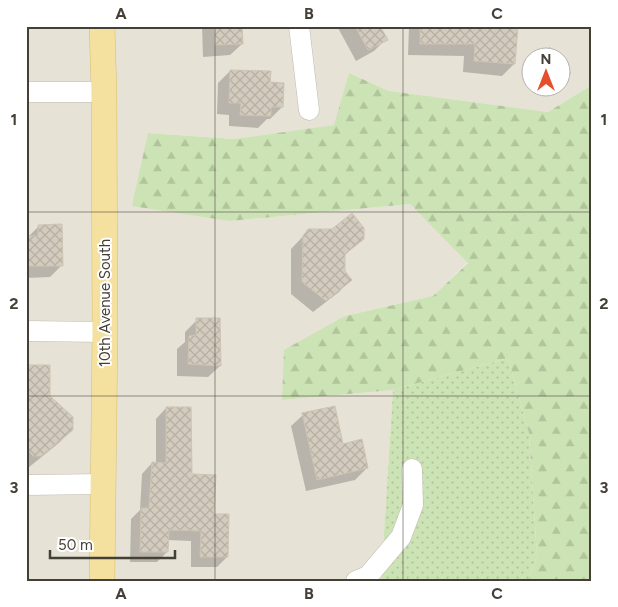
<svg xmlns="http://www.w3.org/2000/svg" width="618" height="607" font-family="Figtree,sans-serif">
<defs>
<pattern id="grass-dots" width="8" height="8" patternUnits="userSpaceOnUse" patternTransform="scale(1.25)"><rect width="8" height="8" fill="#cce3b5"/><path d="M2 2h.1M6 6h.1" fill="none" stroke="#b1c49c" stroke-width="1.8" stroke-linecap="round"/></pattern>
<pattern id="forest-firs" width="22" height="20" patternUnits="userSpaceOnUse" patternTransform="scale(1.25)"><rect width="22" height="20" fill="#cce3b5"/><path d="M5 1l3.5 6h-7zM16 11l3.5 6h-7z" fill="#b1c49c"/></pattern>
<pattern id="building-cross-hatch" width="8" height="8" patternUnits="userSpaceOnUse" patternTransform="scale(1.25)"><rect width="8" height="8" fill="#d3ccbe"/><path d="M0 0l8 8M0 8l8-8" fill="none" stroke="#b6b0a4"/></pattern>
</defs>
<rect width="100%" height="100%" fill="#f2f0e8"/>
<path fill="#e6e2d6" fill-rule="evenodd" d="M 26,26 L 592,26 L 592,85 L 548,112 L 389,91 L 349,73 L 335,125 L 234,139 L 148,133 L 230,221 L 410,204 L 468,262 L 433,296 L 345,316 L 283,400 L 393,390 L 381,581 L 26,581 ZM 530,58 L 560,58 L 560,88 L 530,88 Z"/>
<polygon fill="url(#grass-dots)" points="508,358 529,433 537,556 528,581 381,581 393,390"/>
<polygon fill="url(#forest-firs)" points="349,73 389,91 548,112 592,85 592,581 528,581 537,556 529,433 508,358 393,390 282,400 284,350 345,316 433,296 468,263 410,204 230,221 132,206 148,133 234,139 334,125"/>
<g fill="#0003">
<polygon points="202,26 243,26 241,27 242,44 230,55 203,57"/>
<polygon points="337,26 379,26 386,39 374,51 356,61"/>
<polygon points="409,26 517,26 514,64 502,76 463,72 464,56 408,55"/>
<polygon points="520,26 533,26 520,28"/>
<polygon points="550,47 558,58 537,58"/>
<polygon points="560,61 571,73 560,83"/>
<polygon points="530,63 530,78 524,70"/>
<polygon points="230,71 282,107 270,119 267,119 258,128 229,126 229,115 217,114 218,83"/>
<polygon points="538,88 555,88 545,96"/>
<polygon points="39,226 61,266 50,277 26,278 26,237 28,237"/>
<polygon points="309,230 362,238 344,256 344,271 350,280 339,292 313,312 291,294 291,249"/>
<polygon points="197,320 220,366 208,377 177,376 177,349 185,342 185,332"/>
<polygon points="26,366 72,429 60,442 28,468 26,468"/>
<polygon points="166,408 190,475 213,515 227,557 217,567 191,567 191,541 167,540 167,552 157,562 130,562 131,519 140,510 142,474 152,463 156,464 156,419"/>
<polygon points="303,415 342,445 367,468 355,480 306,491 291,426"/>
</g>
<g fill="url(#building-cross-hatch)" stroke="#cdc4b2">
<polygon points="214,26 242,26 243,44 215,45"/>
<polygon points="355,26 380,26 388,40 368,50"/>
<polygon points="420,26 518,26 515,64 474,61 475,44 420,44"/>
<polygon points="230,70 271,71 270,82 284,83 283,107 271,107 271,116 240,115 241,103 229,103"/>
<polygon points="352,213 364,228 364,239 345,254 345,271 352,280 326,301 302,282 303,236 308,229 332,229"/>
<polygon points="62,224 63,266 26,266 26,236 38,236 38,225"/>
<polygon points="196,318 220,318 221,366 188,364 189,336 196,335"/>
<polygon points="26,365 50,365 50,396 73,417 73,430 41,456 33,456 26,448"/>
<polygon points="335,406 343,444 362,439 368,468 317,480 302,413"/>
<polygon points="166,407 191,407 192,474 216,475 214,514 229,514 228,557 200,557 201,531 169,530 168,552 140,552 141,508 149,508 152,462 166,463"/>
</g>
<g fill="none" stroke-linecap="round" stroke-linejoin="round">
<defs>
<g id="minor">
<polyline points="299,26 309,110"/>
<polyline points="26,92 104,92"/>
<polyline points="26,331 105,332"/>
<polyline points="26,485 103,484"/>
<polyline points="356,581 368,576 401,537 413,505 412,469"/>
</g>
<polyline id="major" points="102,581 105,332 104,92 102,26"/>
</defs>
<use href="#minor" stroke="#c0baae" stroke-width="21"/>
<use href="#major" stroke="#d8bd70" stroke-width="26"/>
<use href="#minor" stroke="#fff" stroke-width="20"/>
<use href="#major" stroke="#f4e09f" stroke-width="25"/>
</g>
<path fill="none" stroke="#454037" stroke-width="1" stroke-opacity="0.55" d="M 215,26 L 215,581M 403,26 L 403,581M 26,212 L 592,212M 26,396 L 592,396"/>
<g text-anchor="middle" stroke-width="4" stroke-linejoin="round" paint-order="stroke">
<g font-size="15" fill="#454037" stroke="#fff">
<text transform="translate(105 303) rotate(-90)" y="5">10th Avenue South</text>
</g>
</g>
<rect width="618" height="607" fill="none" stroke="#ffffff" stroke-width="55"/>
<g transform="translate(546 72)"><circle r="24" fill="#ffffff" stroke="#b5b3af"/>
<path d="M0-4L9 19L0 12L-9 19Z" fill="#e5502c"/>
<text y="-8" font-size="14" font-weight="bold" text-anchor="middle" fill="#454037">N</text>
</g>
<path d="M50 550v8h125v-8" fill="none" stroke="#454037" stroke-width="2.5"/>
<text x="58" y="550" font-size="15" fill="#454037" stroke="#ffffff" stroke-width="4" paint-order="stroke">50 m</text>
<rect x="28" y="28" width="562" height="552" fill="none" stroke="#454037" stroke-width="2"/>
<g font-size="16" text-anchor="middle" font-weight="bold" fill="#454037">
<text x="121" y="19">A</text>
<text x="309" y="19">B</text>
<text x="497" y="19">C</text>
<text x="14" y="125">1</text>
<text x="604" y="125">1</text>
<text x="14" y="309">2</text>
<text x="604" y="309">2</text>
<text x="14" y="493">3</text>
<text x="604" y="493">3</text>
<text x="121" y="599">A</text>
<text x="309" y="599">B</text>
<text x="497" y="599">C</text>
</g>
</svg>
